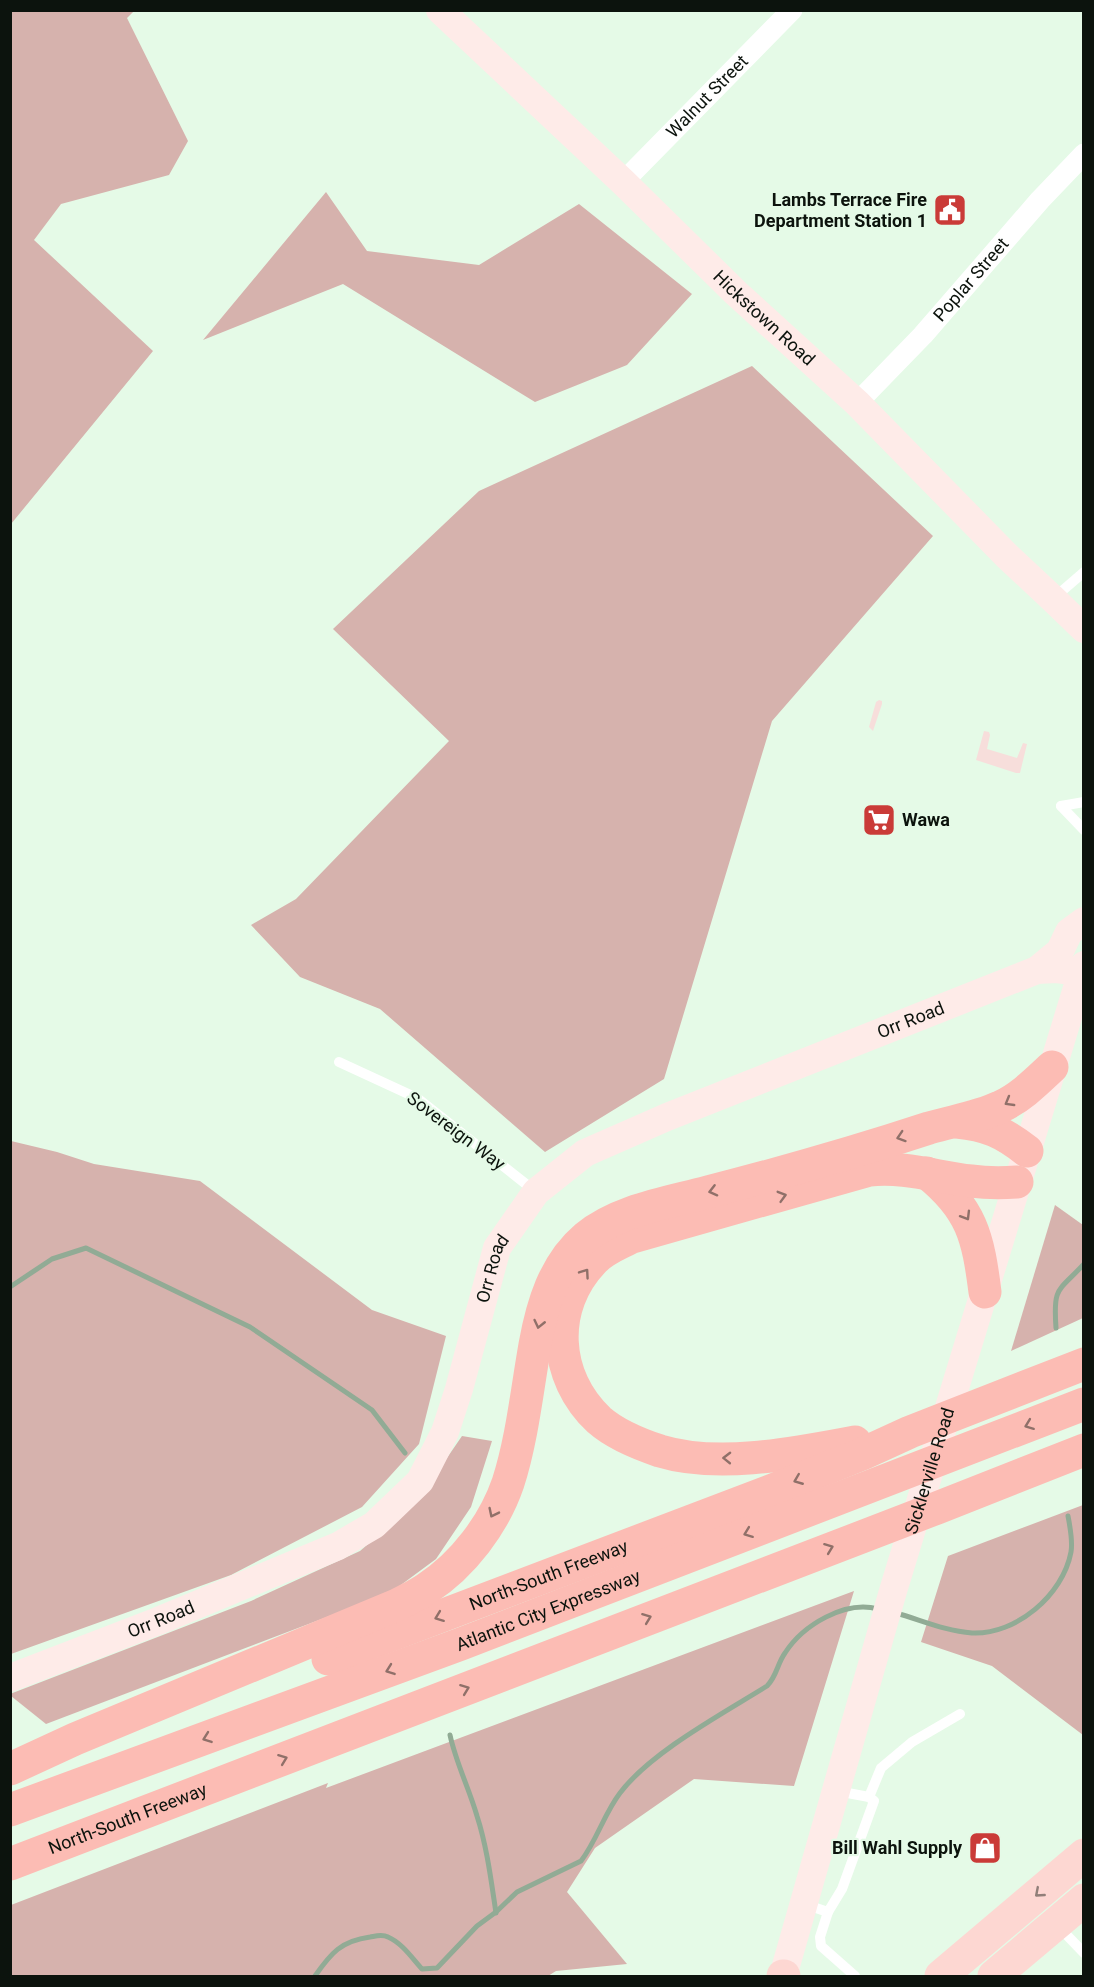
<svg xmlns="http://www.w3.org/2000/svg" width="1094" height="1987" font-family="Roboto,sans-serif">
<rect width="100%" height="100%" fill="#e5fae7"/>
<g fill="#f7dedb">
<polygon points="879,700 882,701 882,704 873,731 869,727 876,702"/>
<polygon points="984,731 989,732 990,735 987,749 1017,758 1023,743 1027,744 1020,773 1016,773 976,760"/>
</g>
<g fill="#d6b2ad">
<polygon points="11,10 134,11 127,18 188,141 169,175 61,204 34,240 153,351 11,524"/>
<polygon points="326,192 367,251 479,265 579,204 692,294 627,365 535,402 343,284 203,340"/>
<polygon points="752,366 933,536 772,721 664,1079 545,1152 380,1009 300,977 251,925 296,899 449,741 333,629 479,491"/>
<polygon points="11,1141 57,1152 94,1164 200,1181 372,1310 446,1336 419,1444 362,1507 231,1575 11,1654"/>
<polygon points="1055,1205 1083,1225 1083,1318 1011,1351"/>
<polygon points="462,1436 492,1441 471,1507 436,1559 390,1593 46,1724 11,1696 10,1694 251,1601 360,1551 416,1503"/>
<polygon points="1083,1505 1084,1505 1083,1735 992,1666 921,1642 948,1556"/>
<polygon points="854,1591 794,1786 694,1779 595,1848 567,1892 627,1964 556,1971 548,1976 11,1976 11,1905 328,1783 326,1788"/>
</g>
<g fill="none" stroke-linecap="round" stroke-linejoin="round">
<g stroke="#91ab95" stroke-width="5">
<polyline points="10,1287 52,1259 86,1248 250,1327 372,1410 405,1453"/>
<path d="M 1056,1328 C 1053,1286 1058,1292 1084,1264"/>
<path d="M 896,1613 C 921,1620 945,1631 972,1633 C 1016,1635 1063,1595 1071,1552 C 1073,1541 1070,1527 1068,1516"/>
<path d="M 450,1735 C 456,1763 469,1788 477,1816 C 487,1847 491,1880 496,1913"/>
<path d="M 315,1976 C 331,1953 341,1941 370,1937 C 376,1936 382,1934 388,1937 C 402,1943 412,1958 422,1969 L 437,1968 L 477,1926 L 496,1912 L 517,1892 L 581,1861 C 597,1840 604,1814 620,1793 C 651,1752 722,1714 767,1686 C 777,1676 777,1664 785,1653 C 803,1625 845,1600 878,1609"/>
</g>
<g stroke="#fff" stroke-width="10">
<polyline points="1055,597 1084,572"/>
<polyline points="1061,806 1084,830"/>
<polyline points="1061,806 1084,802"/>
<polyline points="339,1062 417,1098 536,1192"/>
<polyline points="869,1797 881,1768 912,1742 960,1714"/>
<polyline points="804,1904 828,1912 842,1889 874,1801 869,1797 837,1791"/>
<polyline points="828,1912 820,1937 821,1946 855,1976"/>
<polyline points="1058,1926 1084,1953"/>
</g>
<g stroke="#fff" stroke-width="21">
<path id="s1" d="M 623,182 L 792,10"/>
<path id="s2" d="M 857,403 L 923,335 L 1040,200 L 1084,154"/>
</g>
<g stroke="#feebe8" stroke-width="28">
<path id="s3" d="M 440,10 L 623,182 L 736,293 L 857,403 L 1007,556 L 1053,599 L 1084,629"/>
<polyline points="1037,970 1060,951 1069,932 1084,921"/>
<path id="s4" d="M 10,1678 L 158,1621 L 338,1546 L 374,1525 L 420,1481 L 445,1432 L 459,1389 L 497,1248 L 536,1192 L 585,1153 L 667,1117 L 1037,970 L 1056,969 L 1081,972"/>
<path id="s5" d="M 783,1976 L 893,1591 L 1084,965"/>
</g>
<g stroke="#fdd7d2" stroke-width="33">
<polyline points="783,1976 784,1976"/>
<polyline points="941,1976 1084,1855"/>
<polyline points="994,1976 1084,1900"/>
</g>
<g stroke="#fcbcb4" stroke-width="33">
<path d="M 957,1122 C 987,1125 1003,1132 1027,1151"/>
<path d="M 927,1173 C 972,1209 978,1237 985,1292"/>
<path d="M 855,1442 C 796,1453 719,1469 660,1451 C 639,1444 616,1435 599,1420 C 553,1377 549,1307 593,1261 C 604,1249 619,1244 632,1237 L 869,1170 C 904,1166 936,1177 971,1181 C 986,1183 1002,1183 1017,1182"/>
<path id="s6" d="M 328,1659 L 773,1490 L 862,1454 L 910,1432 L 1084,1364"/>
<path d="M 10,1769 L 75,1739 L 397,1605 C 407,1600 417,1595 426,1589 C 463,1565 494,1524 508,1483 C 522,1440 527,1390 535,1345 C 542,1306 554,1264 586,1237 C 619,1210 667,1203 708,1192 C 782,1173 856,1152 929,1128 C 952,1121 977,1118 1000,1107 C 1020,1098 1036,1082 1052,1067"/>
<path id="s7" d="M 10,1810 L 461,1644 L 1084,1404"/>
<path id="s8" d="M 10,1864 L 937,1508 L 1084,1450"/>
</g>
</g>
<defs><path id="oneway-chevron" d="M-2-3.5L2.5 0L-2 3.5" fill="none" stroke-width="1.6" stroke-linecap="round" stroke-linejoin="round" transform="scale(1.5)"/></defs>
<g stroke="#907069">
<use href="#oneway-chevron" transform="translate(1009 1102) rotate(150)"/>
<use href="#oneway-chevron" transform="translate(901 1137) rotate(162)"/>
<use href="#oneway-chevron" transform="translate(713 1191) rotate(166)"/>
<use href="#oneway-chevron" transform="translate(782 1196) rotate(-16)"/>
<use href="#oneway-chevron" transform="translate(966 1216) rotate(59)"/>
<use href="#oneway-chevron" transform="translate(585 1273) rotate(-55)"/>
<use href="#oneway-chevron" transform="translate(539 1324) rotate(103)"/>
<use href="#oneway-chevron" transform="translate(1029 1425) rotate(159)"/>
<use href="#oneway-chevron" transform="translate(727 1458) rotate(-179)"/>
<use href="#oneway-chevron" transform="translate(798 1480) rotate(158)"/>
<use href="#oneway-chevron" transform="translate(493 1513) rotate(116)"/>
<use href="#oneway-chevron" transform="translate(748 1533) rotate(159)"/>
<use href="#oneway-chevron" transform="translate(829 1548) rotate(-21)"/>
<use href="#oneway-chevron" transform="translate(439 1617) rotate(159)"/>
<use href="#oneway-chevron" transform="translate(647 1618) rotate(-21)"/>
<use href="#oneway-chevron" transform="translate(390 1670) rotate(160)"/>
<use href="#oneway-chevron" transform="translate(465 1689) rotate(-21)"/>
<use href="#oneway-chevron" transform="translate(207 1738) rotate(160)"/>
<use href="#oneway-chevron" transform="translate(283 1759) rotate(-21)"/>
</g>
<use stroke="#917f79" href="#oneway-chevron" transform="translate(1039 1893) rotate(139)"/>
<defs>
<symbol id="civic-square" viewBox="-11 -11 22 22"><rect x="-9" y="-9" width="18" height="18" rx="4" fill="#ca3b38" stroke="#e5fae7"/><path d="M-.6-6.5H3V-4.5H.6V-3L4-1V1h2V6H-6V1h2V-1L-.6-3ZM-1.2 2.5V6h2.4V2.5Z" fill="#fff"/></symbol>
<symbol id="supermarket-square" viewBox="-11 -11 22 22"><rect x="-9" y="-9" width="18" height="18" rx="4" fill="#ca3b38" stroke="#e5fae7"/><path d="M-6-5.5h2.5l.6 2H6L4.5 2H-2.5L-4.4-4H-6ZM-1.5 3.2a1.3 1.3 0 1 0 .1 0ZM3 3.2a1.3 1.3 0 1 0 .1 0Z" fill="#fff"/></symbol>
<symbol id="shop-square" viewBox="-11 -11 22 22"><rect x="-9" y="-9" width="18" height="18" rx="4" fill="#ca3b38" stroke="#e5fae7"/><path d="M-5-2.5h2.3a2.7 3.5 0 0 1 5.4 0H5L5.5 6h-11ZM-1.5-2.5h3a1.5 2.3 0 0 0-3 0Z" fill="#fff"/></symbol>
</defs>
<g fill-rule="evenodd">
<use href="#civic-square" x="931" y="191" width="38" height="38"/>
<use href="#supermarket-square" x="860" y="801" width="38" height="38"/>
<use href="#shop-square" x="966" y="1829" width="38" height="38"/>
</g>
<g text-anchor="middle" stroke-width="4.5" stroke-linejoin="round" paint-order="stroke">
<g font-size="18" fill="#0c130d" stroke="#e5fae7">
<text dy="6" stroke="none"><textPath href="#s1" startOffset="120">Walnut Street</textPath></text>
<text dy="6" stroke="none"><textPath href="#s2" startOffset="168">Poplar Street</textPath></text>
<text dy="6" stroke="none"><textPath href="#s3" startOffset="447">Hickstown Road</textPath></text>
<text dy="6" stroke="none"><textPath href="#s4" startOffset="1188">Orr Road</textPath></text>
<text transform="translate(456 1131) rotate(37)" y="6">Sovereign Way</text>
<text dy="6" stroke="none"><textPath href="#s4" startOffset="684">Orr Road</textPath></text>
<text dy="6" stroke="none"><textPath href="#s5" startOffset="526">Sicklerville Road</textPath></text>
<text dy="6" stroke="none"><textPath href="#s6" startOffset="236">North-South Freeway</textPath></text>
<text dy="6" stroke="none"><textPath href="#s7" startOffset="574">Atlantic City Expressway</textPath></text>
<text dy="6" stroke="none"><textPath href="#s4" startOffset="162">Orr Road</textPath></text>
<text dy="6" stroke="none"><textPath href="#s8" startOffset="126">North-South Freeway</textPath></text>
</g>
<g font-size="18" font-weight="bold" fill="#0c130d" stroke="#e5fae7" text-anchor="end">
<text x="927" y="206">Lambs Terrace Fire<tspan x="927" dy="21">Department Station 1</tspan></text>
<text x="902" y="826" text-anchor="start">Wawa</text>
<text x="962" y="1854">Bill Wahl Supply</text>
</g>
</g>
<rect width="1094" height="1987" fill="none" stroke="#0c130d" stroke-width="24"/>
</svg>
